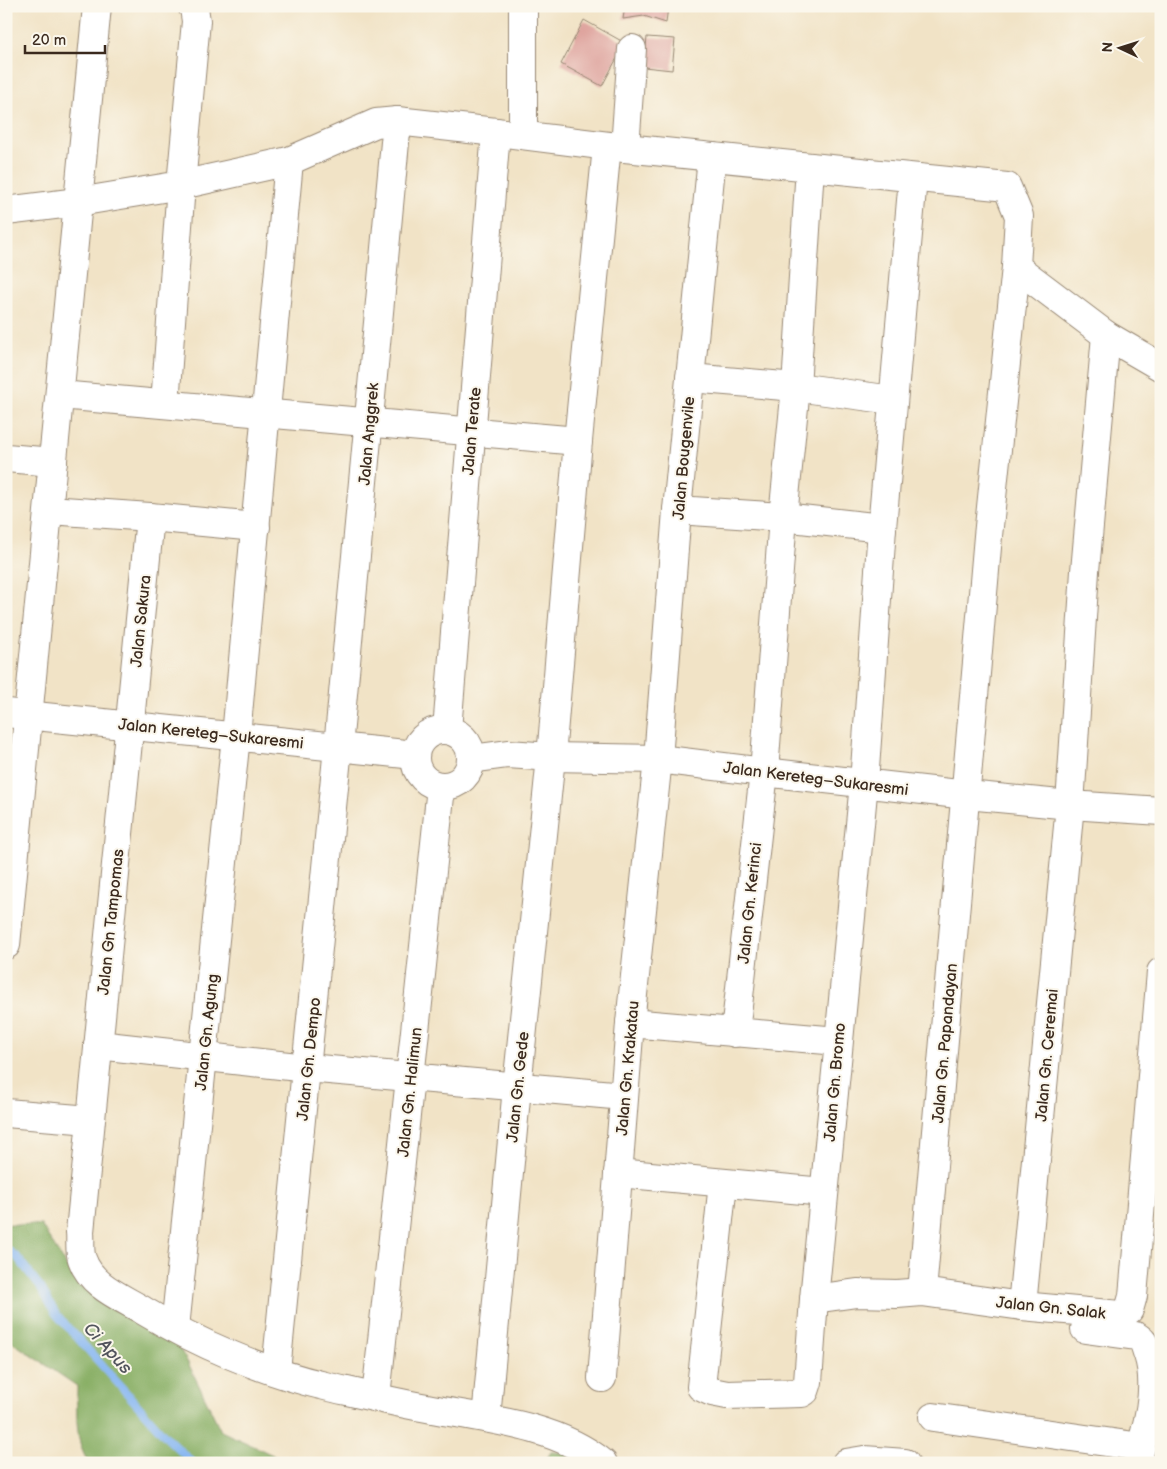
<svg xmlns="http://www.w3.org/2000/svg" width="1167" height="1469" font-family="'Balsamiq Sans',sans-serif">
<rect width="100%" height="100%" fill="#fbf7ec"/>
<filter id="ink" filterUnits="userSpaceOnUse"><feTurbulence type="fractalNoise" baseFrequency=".02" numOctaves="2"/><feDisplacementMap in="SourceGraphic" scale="10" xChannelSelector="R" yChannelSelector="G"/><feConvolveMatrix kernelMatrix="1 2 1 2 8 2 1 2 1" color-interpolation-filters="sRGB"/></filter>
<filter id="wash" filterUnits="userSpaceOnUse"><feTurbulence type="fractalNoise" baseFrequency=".0096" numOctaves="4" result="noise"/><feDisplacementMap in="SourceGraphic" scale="20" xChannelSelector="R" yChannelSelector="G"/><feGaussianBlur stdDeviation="1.12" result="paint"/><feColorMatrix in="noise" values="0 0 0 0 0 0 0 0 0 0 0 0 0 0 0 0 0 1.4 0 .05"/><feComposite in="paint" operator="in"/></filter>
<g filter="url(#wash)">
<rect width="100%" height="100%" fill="#f1e3c6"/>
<g fill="#88af65" stroke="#626c42">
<path d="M 6,1224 L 41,1225 L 79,1286 L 108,1302 L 154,1305 L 188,1363 L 221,1431 L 290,1463 L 89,1463 C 74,1442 77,1411 77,1386 L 6,1338 Z"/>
<polygon points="551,1452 581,1454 587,1463 544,1463"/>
</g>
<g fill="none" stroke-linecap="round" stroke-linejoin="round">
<polyline stroke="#86b6f1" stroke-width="8" points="6,1249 17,1257 41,1288 56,1314 166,1437 193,1463"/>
</g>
<g id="blocks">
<g fill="#dea29c">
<polygon points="625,6 668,6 666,23 644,16 623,19"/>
<polygon points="584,20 625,43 602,86 561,64"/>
<polygon points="647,37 675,39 672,70 644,67"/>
</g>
</g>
</g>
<g filter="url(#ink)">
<use href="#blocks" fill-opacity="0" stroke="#968672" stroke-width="1"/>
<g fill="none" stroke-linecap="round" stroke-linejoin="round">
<defs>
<g id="minor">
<polyline points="523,135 523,6"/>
<polyline points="625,148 632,49"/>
<polyline points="6,211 78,202 181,185 289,161 376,123 397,121 496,132 625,148 1007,187 1019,216 1016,267 988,536 922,1292"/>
<polyline points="1016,267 1106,335 1161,367"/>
<polyline points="690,378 796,387 893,400"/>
<polyline points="60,395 578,441"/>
<polyline points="165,404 181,185 196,21 194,8 192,6"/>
<polyline points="6,458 53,462"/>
<polyline points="49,510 150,517 256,527"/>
<polyline points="677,510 783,517 882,528"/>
<path d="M 150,517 L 80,1232 C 81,1240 79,1251 82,1259 C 91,1286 121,1297 144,1311 C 197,1343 264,1372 325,1386 C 360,1394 396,1403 432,1409 C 488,1419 558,1426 603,1463"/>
<polyline points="6,713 415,755"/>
<circle cx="443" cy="758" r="28"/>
<polyline points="447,730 496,132"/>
<polyline points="471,759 508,754 551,757 658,759 764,772 967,795 1070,805 1161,811"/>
<polyline points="6,945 97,6"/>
<polyline points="630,1023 838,1041"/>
<polyline points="735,1033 764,772 783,517 796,387 810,167"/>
<polyline points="98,1045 307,1068 624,1096"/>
<polyline points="6,1113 90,1120"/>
<polyline points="618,1173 824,1192"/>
<polyline points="723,1183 701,1387 712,1392 727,1395 802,1393 805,1391 808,1382 814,1299 864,783 882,528 913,178"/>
<polyline points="814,1299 857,1293 897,1294 922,1292 1022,1306 1120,1315 1129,1310 1133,1296 1161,972"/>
<polyline points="1022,1306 1070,805 1085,571 1106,335"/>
<polyline points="175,1328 236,736 289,161"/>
<path d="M 1085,1329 L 1136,1336 C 1146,1342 1144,1345 1148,1355 C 1156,1379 1151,1411 1144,1436 C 1142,1445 1138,1453 1138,1463"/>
<polyline points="276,1371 338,747 397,121"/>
<polyline points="602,1378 630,1023 658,759 677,510 712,157"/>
<polyline points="376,1397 441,787"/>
<polyline points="933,1417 1141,1447"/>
<polyline points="486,1418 517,1087 551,757 578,441 607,146"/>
<polyline points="846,1463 864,1460 905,1463"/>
</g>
</defs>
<use href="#minor" stroke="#968672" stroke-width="30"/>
<use href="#minor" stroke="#fff" stroke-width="28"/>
</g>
</g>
<g text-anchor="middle" stroke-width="4" stroke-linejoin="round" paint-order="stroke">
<g font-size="16" fill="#3b2a1e" stroke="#fbf7ec">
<text transform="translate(471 431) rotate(-85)" y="6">Jalan Terate</text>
<text transform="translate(368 434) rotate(-85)" y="6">Jalan Anggrek</text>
<text transform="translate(683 458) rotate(-85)" y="6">Jalan Bougenvile</text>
<text transform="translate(140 621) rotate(-84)" y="6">Jalan Sakura</text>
<text transform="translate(211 733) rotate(6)" y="6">Jalan Kereteg–Sukaresmi</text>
<text transform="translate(816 778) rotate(7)" y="6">Jalan Kereteg–Sukaresmi</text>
<text transform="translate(749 903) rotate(-84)" y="6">Jalan Gn. Kerinci</text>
<text transform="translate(110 922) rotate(-84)" y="6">Jalan Gn Tampomas</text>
<text transform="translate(206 1032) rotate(-84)" y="6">Jalan Gn. Agung</text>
<text transform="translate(944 1043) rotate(-85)" y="6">Jalan Gn. Papandayan</text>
<text transform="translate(1046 1055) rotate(-85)" y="6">Jalan Gn. Ceremai</text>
<text transform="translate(308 1059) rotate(-84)" y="6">Jalan Gn. Dempo</text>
<text transform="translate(627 1068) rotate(-85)" y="6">Jalan Gn. Krakatau</text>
<text transform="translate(834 1082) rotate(-85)" y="6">Jalan Gn. Bromo</text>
<text transform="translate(517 1087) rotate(-84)" y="6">Jalan Gn. Gede</text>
<text transform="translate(409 1092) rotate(-84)" y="6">Jalan Gn. Halimun</text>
<text transform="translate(1051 1307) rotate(6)" y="6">Jalan Gn. Salak</text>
</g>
<g font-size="18" font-style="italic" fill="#52545d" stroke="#fbf7ec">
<text transform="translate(108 1348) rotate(48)" y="6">Ci Apus</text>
</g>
</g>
<rect width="1167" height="1469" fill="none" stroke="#fbf7ec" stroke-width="25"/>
<g transform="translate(1120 48) rotate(274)" stroke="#fbf7ec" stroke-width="4" paint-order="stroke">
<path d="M0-4L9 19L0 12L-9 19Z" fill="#3b2a1e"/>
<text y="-8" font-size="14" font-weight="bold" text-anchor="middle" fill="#3b2a1e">N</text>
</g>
<path d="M25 45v8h80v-8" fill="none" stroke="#3b2a1e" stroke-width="2.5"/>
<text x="32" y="45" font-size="15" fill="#3b2a1e" stroke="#fbf7ec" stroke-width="4" paint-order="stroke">20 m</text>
</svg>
